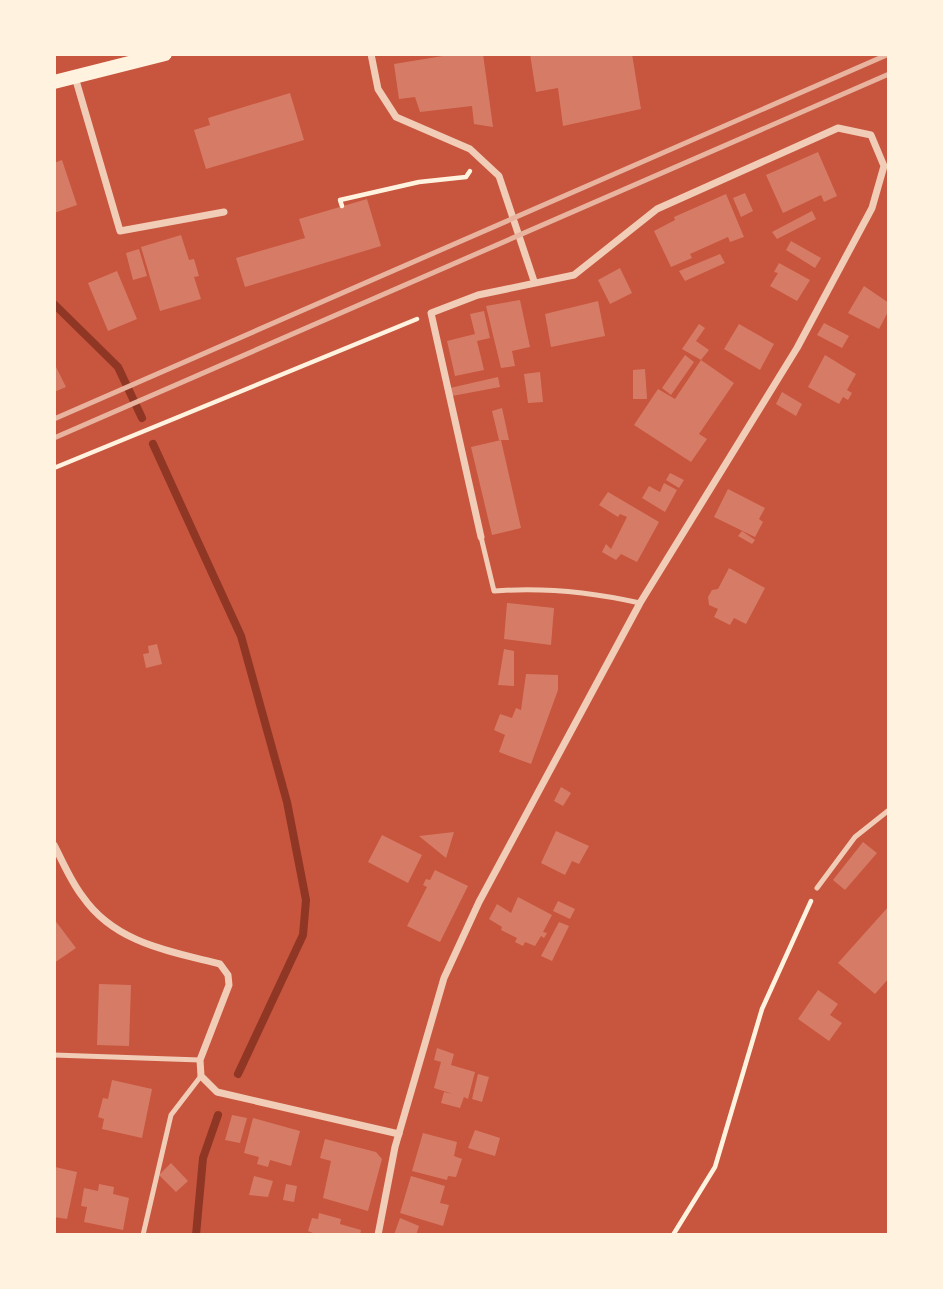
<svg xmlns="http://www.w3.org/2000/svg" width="943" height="1289" font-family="'Nunito Sans',sans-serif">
<rect width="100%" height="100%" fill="#c8553d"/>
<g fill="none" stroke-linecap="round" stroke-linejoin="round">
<g stroke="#8f3625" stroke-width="8">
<polyline points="54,304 118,367 142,418"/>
<polyline points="153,444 241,636 287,802 306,900 303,935 238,1074"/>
<polyline points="196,1235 203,1158 218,1115"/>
</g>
</g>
<g fill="#d67c66">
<polygon points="455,54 483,54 493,127 474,124 472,106 420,112 415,97 399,99 394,64"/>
<polygon points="530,54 632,54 641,109 563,126 558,88 536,92"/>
<polygon points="290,93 304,140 206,169 194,130 210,125 208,118"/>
<polygon points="818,152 837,196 824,202 821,195 783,213 766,175"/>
<polygon points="62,160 77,205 54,213 54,163"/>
<polygon points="745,193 753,211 741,217 733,198"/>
<polygon points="726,194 744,237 730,242 728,237 690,254 692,258 671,267 654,231 675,220 674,217"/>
<polygon points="367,199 381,246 245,287 236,258 305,238 299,219"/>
<polygon points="812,211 816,219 777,239 772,232"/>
<polygon points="181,235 189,260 194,259 199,276 194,277 201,299 160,311 141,247"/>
<polygon points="791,241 821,258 815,268 786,250"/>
<polygon points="139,249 147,276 133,280 126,253"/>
<polygon points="720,254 725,263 685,281 679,271"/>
<polygon points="779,263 810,280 797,301 770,286 778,273 774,272"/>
<polygon points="620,268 632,293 610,304 598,280"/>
<polygon points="117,271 137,319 108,331 88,283"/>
<polygon points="864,286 889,303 889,310 879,329 848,313"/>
<polygon points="520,300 530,347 512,351 515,366 501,368 486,306"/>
<polygon points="598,301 605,336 551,347 545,314"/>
<polygon points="484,311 490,338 477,341 484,370 455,376 447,341 475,334 470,314"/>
<polygon points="824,323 849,336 842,348 817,335"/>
<polygon points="699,324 705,328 696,341 709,350 701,360 682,349"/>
<polygon points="739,324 774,344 760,370 724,349"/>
<polygon points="685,355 694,362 671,395 662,388"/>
<polygon points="825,355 856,374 847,390 852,393 848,400 843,397 839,404 808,387"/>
<polygon points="701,360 734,383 699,434 707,439 691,462 634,425 658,389 675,399"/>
<polygon points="54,363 66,387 54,392"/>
<polygon points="645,369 647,399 633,399 633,370"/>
<polygon points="540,372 543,402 528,403 524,374"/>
<polygon points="498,377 500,387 452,396 450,388"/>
<polygon points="782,392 802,404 796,416 776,404"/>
<polygon points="502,408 509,440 499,440 492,411"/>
<polygon points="501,440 521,528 492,535 471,447"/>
<polygon points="670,473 684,480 679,488 666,480"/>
<polygon points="664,483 677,490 665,512 642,498 649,486 660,492"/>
<polygon points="728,489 765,508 759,519 763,522 755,537 714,517"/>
<polygon points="608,492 659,522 637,562 621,554 616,560 602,552 606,544 611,549 627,517 620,514 618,517 599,505"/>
<polygon points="742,531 755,540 752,544 738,536"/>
<polygon points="729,568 765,588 746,624 734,618 730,625 714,617 718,609 709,605 708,597 712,590 718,589"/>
<polygon points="507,603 554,608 551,645 504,639"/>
<polygon points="157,644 162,664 146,668 143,654 149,653 148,646"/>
<polygon points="504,649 514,651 514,686 498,685"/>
<polygon points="526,674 558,675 558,690 531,764 499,752 505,735 494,730 500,714 512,718 516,708 521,710"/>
<polygon points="561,787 571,793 563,806 554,801"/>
<polygon points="556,831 589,846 579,864 572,861 565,875 541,863"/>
<polygon points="454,832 446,858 419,836"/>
<polygon points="382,835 422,855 408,883 368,862"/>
<polygon points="863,842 877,853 845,890 833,880"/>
<polygon points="435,870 468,886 440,942 407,926 427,887 423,885 426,879 430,880"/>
<polygon points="518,897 552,915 543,932 547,933 544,938 541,936 535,946 525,942 523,946 515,942 517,938 501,930 502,927 489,919 497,904 511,913"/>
<polygon points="558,901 575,909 570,919 553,911"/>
<polygon points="889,906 889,978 875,994 838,963"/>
<polygon points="54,919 76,948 54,963"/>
<polygon points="559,922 569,926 552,961 541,956"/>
<polygon points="99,984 131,985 129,1046 97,1045"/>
<polygon points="818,990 838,1004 830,1015 842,1023 829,1041 798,1019"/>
<polygon points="437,1048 454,1054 451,1065 475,1072 468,1099 464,1097 460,1108 441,1103 444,1092 453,1094 434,1088 441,1062 434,1060"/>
<polygon points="478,1074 489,1077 482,1102 472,1099"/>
<polygon points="112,1080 152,1089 142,1138 102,1129 104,1119 98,1117 103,1098 108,1099"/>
<polygon points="232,1115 247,1118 240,1143 225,1140"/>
<polygon points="253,1118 300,1131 291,1166 270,1160 268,1167 257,1164 259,1157 244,1153"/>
<polygon points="475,1130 500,1138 495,1156 468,1148"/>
<polygon points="423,1133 457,1142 454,1156 462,1159 456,1177 448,1176 447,1180 412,1171"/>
<polygon points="325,1139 376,1152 382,1159 368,1211 323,1198 331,1161 320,1158"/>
<polygon points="171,1163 188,1181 176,1192 159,1175"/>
<polygon points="55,1167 77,1172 67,1219 54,1217"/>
<polygon points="254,1176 273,1181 268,1197 249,1195"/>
<polygon points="411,1176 445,1186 440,1203 449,1205 443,1226 400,1213"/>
<polygon points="99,1184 114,1187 113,1194 129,1198 123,1230 84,1222 87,1207 81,1206 84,1188 98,1191"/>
<polygon points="286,1184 297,1186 294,1202 283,1200"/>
<polygon points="319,1213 341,1219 340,1224 361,1230 360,1235 318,1235 308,1231 312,1218 318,1219"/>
<polygon points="400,1218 419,1226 416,1235 394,1235"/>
</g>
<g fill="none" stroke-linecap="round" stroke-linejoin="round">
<g stroke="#fff3e0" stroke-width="4.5">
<polyline points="342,206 340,200 419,182 466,177 470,171"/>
<polyline points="54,468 417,319"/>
<polyline points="673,1235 715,1167 762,1009 811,901"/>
</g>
<g stroke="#f1ccb7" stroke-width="5">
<path d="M 481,537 L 494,591 C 545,587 591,592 640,603"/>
<polyline points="817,888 855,837 889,810"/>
<polyline points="54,1055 200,1060"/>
<polyline points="143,1235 171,1115 201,1076"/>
</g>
<g stroke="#f1ccb7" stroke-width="7">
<polyline points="371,54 378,89 396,117 470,149 499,176 534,281"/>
<polyline points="75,77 120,231 224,212"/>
<path d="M 54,845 C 63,862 71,882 83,897 C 115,943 169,951 220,964 L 228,975 L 229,985 L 200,1060 L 201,1076 L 217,1092 L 399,1134"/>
<polyline points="378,1235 395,1147 444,978 479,902 640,603 797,348 872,208 884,166 871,135 838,128 657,209 574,275 478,295 431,313 481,537"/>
</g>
<polyline stroke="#fff3e0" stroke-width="14" points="54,82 165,54"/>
<g stroke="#e9b49f" stroke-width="5">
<polyline points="54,419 889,54"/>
<polyline points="54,438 889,74"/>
</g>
</g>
<rect width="943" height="1289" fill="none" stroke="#fff3e0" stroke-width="112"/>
</svg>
